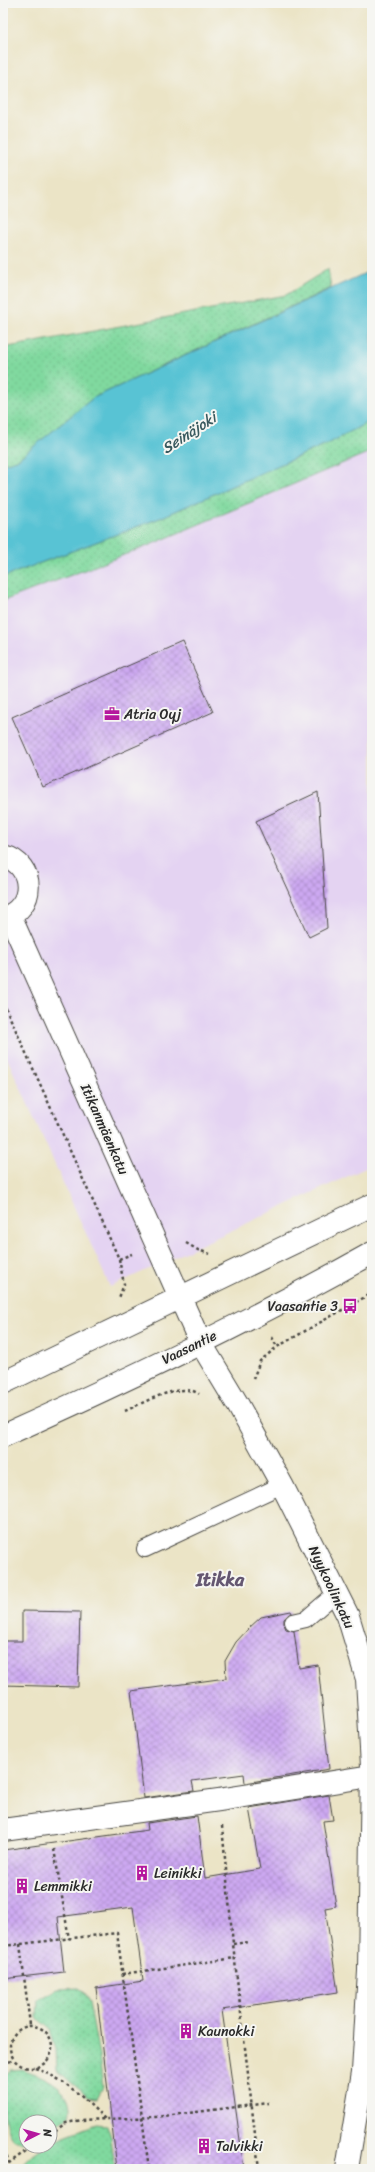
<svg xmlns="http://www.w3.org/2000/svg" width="375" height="2172" font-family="Sriracha,sans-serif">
<defs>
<pattern id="grass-dots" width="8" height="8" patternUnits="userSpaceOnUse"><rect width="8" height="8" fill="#80d99f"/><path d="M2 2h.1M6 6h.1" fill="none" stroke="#6fba89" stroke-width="1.8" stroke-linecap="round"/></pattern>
<pattern id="building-cross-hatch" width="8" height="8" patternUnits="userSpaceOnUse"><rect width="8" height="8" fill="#cda9f2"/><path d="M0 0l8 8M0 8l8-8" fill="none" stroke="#a78ac4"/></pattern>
</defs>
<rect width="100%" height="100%" fill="#f6f6f2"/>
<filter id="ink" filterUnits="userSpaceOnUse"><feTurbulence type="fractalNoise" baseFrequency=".025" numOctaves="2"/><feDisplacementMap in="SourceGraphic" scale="8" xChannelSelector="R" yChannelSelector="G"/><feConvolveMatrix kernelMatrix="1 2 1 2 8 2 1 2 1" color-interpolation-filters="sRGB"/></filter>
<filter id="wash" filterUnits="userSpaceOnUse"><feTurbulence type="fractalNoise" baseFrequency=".012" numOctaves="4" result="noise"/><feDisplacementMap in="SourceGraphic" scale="16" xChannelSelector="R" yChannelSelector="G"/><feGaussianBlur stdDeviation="0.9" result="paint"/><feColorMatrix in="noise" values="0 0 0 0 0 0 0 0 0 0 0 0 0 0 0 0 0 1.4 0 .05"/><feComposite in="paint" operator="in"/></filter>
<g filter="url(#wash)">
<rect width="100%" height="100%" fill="#ebe4c6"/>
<polygon fill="#e4d3f2" points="372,451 372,1165 110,1287 3,1049 3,601 145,547"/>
<g fill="url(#grass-dots)" stroke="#568265">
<polygon points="328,269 331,288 93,398 17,460 3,464 3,348 286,295"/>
<polygon points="370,421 372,451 145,547 3,601 3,577 160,518 333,441"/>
<polygon points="79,1988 85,1993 89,2003 99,2055 103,2087 97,2098 88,2097 57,2070 56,2050 50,2029 37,2018 38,2000 58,1989"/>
<path d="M 22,2069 C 43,2076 76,2088 69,2117 L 50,2127 L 50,2122 L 26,2122 L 26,2141 C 0,2149 3,2095 3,2076 L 11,2070 Z"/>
<path d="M 96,2124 L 107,2125 L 111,2137 L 115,2169 L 18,2169 C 25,2160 38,2146 50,2146 L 50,2142 Z"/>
</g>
<polygon fill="#59c3d4" stroke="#427780" points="372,270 372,417 370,421 333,441 160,518 3,577 3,464 17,460 93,398"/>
<g id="blocks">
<g fill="url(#building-cross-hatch)">
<polygon points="182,642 213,712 43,787 12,717"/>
<polygon points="318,792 327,928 309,937 256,821"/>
<polygon points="22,1611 80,1612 78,1687 3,1685 3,1641 22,1641"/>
<polygon points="291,1611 292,1613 284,1619 284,1624 286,1629 294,1631 299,1668 318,1665 329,1769 245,1783 244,1774 192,1781 194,1791 144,1798 131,1691 226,1678 225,1661 236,1642 249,1628 261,1617"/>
<polygon points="329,1795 333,1820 323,1821 336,1906 325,1908 338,1992 222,2010 244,2169 117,2169 96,1988 143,1981 133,1907 58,1917 64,1972 3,1979 3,1850 148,1830 147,1823 197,1816 205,1878 260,1869 249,1808"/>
</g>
</g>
</g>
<g filter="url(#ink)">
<use href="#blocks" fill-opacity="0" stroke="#484742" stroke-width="1"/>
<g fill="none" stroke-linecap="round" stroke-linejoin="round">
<defs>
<g id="lane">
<polyline points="145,1549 282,1485"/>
<polyline points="293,1622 306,1619 336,1593"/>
</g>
<g id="street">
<path d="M 3,856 C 36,864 36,909 3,918"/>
<polyline points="10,916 200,1342 238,1405 282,1485 348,1616 367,1679 372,1766 369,1971 363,2072 347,2169"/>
<polyline points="3,1830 219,1800 371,1776"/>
</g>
<g id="secondary">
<polyline points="3,1383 372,1205"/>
<path d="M 3,1436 C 128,1380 253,1320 372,1253"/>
</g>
</defs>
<use href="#lane" stroke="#484742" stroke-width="18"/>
<use href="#street" stroke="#484742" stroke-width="24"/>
<use href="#secondary" stroke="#484742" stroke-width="24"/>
<g stroke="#484742" stroke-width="2.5" stroke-dasharray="3 3" stroke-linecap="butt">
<polyline points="3,1002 119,1259 124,1284 119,1298"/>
<polyline points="186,1243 198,1250 210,1254"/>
<polyline points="119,1259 132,1254"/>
<polyline points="272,1337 277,1347"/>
<polyline points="253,1379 260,1361 277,1347 372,1293"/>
<path d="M 125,1411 C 143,1403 181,1381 199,1394"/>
<polyline points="222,1826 233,1944 259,2169"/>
<polyline points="54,1849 69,1939"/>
<polyline points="20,1944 30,2025"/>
<polyline points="233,1944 249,1942"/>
<polyline points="3,1946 117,1933 149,2169"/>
<polyline points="122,1974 235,1958"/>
<circle cx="31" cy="2047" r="21"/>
<polyline points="3,2064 14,2060"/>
<path d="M 35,2068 C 68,2081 81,2096 106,2120"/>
<polyline points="50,2134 66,2123 82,2120 156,2117 269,2103"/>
<polyline points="3,2144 9,2163"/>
<polyline points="6,2169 9,2163 33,2146"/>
</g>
<use href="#lane" stroke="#fff" stroke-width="16"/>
<use href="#street" stroke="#fff" stroke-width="22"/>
<use href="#secondary" stroke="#fff" stroke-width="22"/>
</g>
</g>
<defs>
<symbol id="office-bare" viewBox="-9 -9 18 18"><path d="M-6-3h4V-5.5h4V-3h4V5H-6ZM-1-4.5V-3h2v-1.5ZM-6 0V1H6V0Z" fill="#b5179e" stroke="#f6f6f2" stroke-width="2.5" paint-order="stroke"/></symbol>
<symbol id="bus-bare" viewBox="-9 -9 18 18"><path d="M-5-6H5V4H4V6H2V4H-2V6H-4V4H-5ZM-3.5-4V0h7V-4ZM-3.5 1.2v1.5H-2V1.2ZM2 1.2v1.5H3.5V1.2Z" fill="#b5179e" stroke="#f6f6f2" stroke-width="2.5" paint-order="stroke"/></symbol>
<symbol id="building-bare" viewBox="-9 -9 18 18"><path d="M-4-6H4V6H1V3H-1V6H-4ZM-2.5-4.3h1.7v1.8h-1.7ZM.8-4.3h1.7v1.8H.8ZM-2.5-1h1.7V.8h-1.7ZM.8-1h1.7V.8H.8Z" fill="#b5179e" stroke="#f6f6f2" stroke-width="2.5" paint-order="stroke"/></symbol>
</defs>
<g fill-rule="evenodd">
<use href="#office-bare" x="101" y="703" width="22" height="22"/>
<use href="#bus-bare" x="339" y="1295" width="22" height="22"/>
<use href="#building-bare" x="131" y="1862" width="22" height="22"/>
<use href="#building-bare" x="11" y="1875" width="22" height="22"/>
<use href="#building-bare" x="175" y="2020" width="22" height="22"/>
<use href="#building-bare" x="193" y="2135" width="22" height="22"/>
</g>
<g text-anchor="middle" stroke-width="4" stroke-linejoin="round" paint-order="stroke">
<g font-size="14" fill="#2b2b2b" stroke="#f6f6f2" text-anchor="start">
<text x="124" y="719">Atria Oyj</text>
<text x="338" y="1311" text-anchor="end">Vaasantie 3</text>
<text x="154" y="1878">Leinikki</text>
<text x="34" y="1891">Lemmikki</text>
<text x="198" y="2036">Kaunokki</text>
<text x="216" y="2151">Talvikki</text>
</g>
<g font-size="14" fill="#2b2b2b" stroke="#f6f6f2">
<text transform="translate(105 1129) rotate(66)" y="5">Itikanmäenkatu</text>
<text transform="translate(189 1347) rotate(-26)" y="5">Vaasantie</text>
<text transform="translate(332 1587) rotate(65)" y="5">Nyykoolinkatu</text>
</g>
<g font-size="15" font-style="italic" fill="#39595e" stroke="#f6f6f2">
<text transform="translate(189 433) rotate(-33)" y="5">Seinäjoki</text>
</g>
<g font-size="18" font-weight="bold" fill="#645771" stroke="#f6f6f2">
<text x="220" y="1586">Itikka</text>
</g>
</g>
<rect width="375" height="2172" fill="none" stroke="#f6f6f2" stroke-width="16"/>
<g transform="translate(38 2134) rotate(84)"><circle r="19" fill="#f6f6f2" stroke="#a5a5a2"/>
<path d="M0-3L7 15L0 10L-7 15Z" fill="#b5179e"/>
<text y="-6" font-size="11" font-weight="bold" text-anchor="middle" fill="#2b2b2b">N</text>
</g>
</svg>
